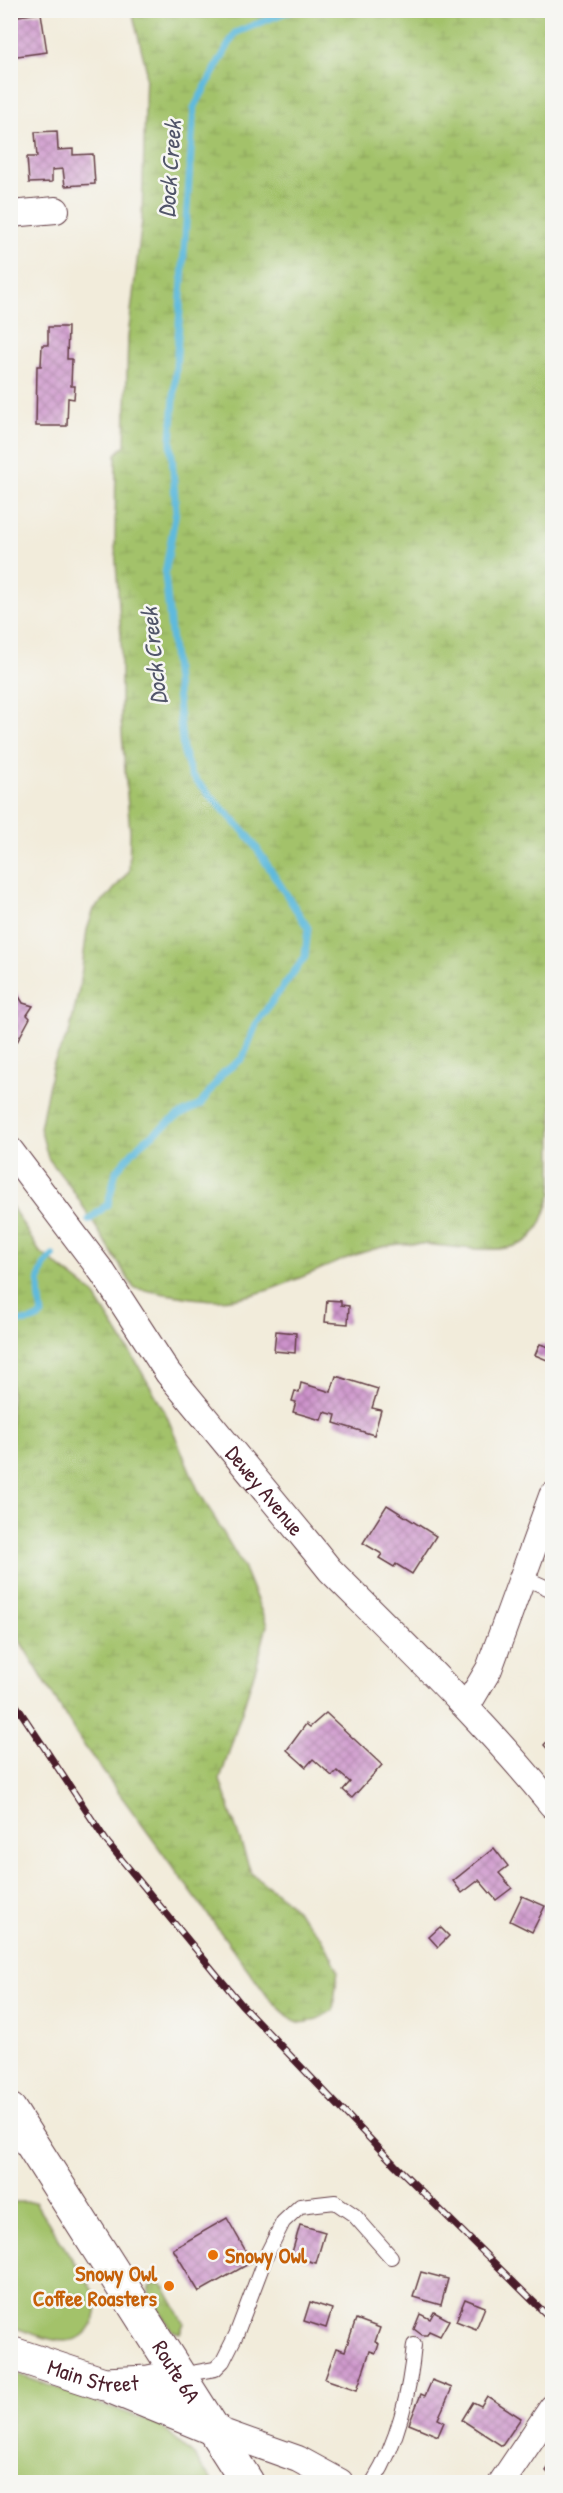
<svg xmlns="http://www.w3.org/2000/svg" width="563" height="2493" font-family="'Patrick Hand',sans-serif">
<defs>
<pattern id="grass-tufts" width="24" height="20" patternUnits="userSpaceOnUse" patternTransform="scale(1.5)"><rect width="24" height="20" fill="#a3c26a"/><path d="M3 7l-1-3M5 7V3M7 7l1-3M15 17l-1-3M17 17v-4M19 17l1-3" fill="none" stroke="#8ea65c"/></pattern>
<pattern id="wetland-marsh" width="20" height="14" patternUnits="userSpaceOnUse" patternTransform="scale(1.5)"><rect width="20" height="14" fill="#a3c26a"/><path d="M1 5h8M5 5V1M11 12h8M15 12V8" fill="none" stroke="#8ea65c"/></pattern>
<pattern id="building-cross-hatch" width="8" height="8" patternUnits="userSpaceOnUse" patternTransform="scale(1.5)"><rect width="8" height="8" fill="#cc92ca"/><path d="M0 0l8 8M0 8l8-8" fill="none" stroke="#a877a4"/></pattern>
</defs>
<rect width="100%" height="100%" fill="#f6f6f2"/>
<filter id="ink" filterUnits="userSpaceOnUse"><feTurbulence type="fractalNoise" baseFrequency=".0167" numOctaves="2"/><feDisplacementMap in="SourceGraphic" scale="12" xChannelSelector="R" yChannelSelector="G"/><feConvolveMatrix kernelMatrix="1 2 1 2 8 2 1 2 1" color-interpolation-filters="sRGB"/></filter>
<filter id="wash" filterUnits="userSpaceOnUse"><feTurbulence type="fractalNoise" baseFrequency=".008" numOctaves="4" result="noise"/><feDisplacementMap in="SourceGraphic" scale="24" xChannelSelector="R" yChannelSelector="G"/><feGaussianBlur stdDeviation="1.35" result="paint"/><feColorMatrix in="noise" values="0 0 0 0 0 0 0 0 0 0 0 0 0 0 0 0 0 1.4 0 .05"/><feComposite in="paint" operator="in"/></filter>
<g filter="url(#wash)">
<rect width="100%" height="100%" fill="#f2ecdb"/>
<polygon fill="url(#grass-tufts)" stroke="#76704a" stroke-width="1.5" points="155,2284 161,2284 165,2288 184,2323 180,2333 173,2331 149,2295 150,2287"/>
<g fill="url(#wetland-marsh)" stroke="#76704a" stroke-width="1.5">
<path d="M 132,11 L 552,11 L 552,1193 C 546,1209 540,1235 523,1243 C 491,1259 430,1239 392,1245 C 334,1255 274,1300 215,1300 C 188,1299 160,1293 134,1288 L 74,1192 L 48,1158 L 40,1128 L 53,1064 L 70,1030 L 80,984 L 87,930 L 94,909 L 111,893 L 129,871 L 130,832 L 121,720 L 121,636 L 115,547 L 116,454 L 125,445 L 128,337 L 142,220 L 146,68 Z"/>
<path d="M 11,1205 L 39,1251 L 93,1293 L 136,1362 L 166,1414 L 198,1490 L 243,1566 L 267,1625 L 258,1661 L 220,1780 L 251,1873 L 285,1899 L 322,1938 L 338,1970 L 333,2010 C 299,2033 294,2022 268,1997 L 80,1740 L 11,1626 Z"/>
</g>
<g fill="#a3c26a" stroke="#76704a" stroke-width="1.5">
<path d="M 11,2202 L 35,2202 L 93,2291 C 98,2303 98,2311 93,2323 C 77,2356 37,2335 11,2326 Z"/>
<polygon points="11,2372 158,2424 195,2457 213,2482 11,2482"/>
</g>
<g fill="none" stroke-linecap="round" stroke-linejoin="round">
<g stroke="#5fbadd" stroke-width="7">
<polyline points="89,1220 108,1204 116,1171 139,1145 176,1117 200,1105 223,1073 243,1058 257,1022 305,957 308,928 250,838 191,775 183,750 165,574 176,511 171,441 194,108 235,33 291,10"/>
<path d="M 10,1321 C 22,1322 33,1323 42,1315 C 39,1294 34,1270 53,1256"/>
</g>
</g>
<g id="blocks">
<g fill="url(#building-cross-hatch)">
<polygon points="41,13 47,52 10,57 10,17"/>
<polygon points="57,131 58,150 73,149 73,155 93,154 95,184 65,186 63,169 52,170 52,182 29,183 27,157 37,157 35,132"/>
<polygon points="48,327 68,327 67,359 72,359 71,386 75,386 74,399 68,398 67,426 36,426 37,366 41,366 42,345 48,345"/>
<polygon points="10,982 23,1003 33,1006 27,1015 30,1018 17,1042 10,1039"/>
<polygon points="327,1300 341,1301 341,1305 349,1306 348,1324 325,1322"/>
<polygon points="276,1331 296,1333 295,1353 274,1351"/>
<polygon points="540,1344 552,1348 552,1362 535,1355"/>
<polygon points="336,1376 378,1389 372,1408 381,1410 374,1435 334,1423 336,1415 324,1412 321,1420 293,1412 296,1402 292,1401 295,1391 299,1392 301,1383 331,1392"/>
<polygon points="387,1505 436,1536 412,1574 396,1564 394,1567 379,1558 382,1554 363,1543"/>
<polygon points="326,1713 382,1765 352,1798 343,1790 350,1782 337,1771 332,1776 313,1759 306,1767 287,1750 306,1724 310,1727"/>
<polygon points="552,1736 552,1754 544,1745"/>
<polygon points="494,1848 508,1866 499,1873 512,1888 496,1900 479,1880 462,1893 453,1881"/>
<polygon points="522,1896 545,1906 532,1932 510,1921"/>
<polygon points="440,1927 449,1936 438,1947 429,1937"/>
<polygon points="227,2218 252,2262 199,2292 173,2249"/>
<polygon points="300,2225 325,2232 316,2263 291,2256"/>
<polygon points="421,2272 448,2279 441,2305 413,2297"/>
<polygon points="465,2299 485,2307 476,2329 456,2321"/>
<polygon points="310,2302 332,2309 326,2328 304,2321"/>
<polygon points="434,2312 449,2320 440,2336 429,2331 427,2335 422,2335 414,2329 420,2314 430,2319"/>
<polygon points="356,2319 380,2328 375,2342 379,2344 376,2353 370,2351 357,2390 325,2379 336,2348 345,2351"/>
<polygon points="432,2380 452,2388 438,2419 444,2422 438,2436 409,2424 421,2394 425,2396"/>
<polygon points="487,2396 521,2418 502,2446 462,2420 473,2402 481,2406"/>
<polygon points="552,2462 552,2477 546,2471"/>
</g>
</g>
</g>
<g filter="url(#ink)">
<use href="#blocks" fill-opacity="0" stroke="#633e45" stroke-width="1.5"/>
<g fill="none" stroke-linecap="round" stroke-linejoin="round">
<defs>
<g id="lane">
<polyline points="523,1577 552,1590"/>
<polyline points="180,2375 215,2369 223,2361 236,2335 266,2256 283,2222 300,2206 335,2202 354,2215 391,2257"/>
<path d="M 373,2482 C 398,2443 410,2391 414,2345"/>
</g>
<g id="street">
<polyline points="10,214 56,210"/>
<path id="s1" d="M 10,1150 L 103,1273 L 168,1373 L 314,1550 L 330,1570 C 407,1647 484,1721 552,1805"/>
<polyline points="467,1706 489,1669 552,1496"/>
<polyline points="214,2429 298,2459 340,2482"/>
<polyline points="502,2482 552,2408"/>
</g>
<g id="secondary">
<path id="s2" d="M 10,2110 L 247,2482"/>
<path id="s3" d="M 10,2353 L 104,2384 L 149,2382 L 178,2376"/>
<polyline points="114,2388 214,2429"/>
</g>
</defs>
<use href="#lane" stroke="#633e45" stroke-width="16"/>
<use href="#street" stroke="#633e45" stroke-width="28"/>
<use href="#secondary" stroke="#633e45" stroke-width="35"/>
<use href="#lane" stroke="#fff" stroke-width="14"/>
<use href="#street" stroke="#fff" stroke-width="26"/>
<use href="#secondary" stroke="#fff" stroke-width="33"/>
<defs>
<polyline id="rail" points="10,1696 107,1842 241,2004 395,2165 552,2320"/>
</defs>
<use href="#rail" stroke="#4a1f2b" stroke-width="7"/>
<use href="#rail" stroke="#f6f6f2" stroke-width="4.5" stroke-dasharray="14" stroke-linecap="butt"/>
</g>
</g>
<g fill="#e8710a" stroke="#f6f6f2" stroke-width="2">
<circle cx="213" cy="2255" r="6"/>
<circle cx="169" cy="2286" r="6"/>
</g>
<g text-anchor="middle" stroke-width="5" stroke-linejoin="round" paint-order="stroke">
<g font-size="22" fill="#4a1f2b" stroke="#f6f6f2">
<text dy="8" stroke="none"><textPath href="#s1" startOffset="426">Dewey Avenue</textPath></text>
<text dy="8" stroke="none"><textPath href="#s3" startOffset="87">Main Street</textPath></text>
<text dy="8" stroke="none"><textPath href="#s2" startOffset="310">Route 6A</textPath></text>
</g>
<g font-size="22" font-weight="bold" fill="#c56008" stroke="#f6f6f2" text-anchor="start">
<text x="225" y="2263">Snowy Owl</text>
<text x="157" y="2281" text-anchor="end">Snowy Owl<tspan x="157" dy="25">Coffee Roasters</tspan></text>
</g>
<g font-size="24" font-style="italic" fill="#515569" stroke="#f6f6f2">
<text transform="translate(170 169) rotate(-86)" y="8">Dock Creek</text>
<text transform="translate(154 656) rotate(-96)" y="8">Dock Creek</text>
</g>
</g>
<rect width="563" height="2493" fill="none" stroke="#f6f6f2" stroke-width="36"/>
</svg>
